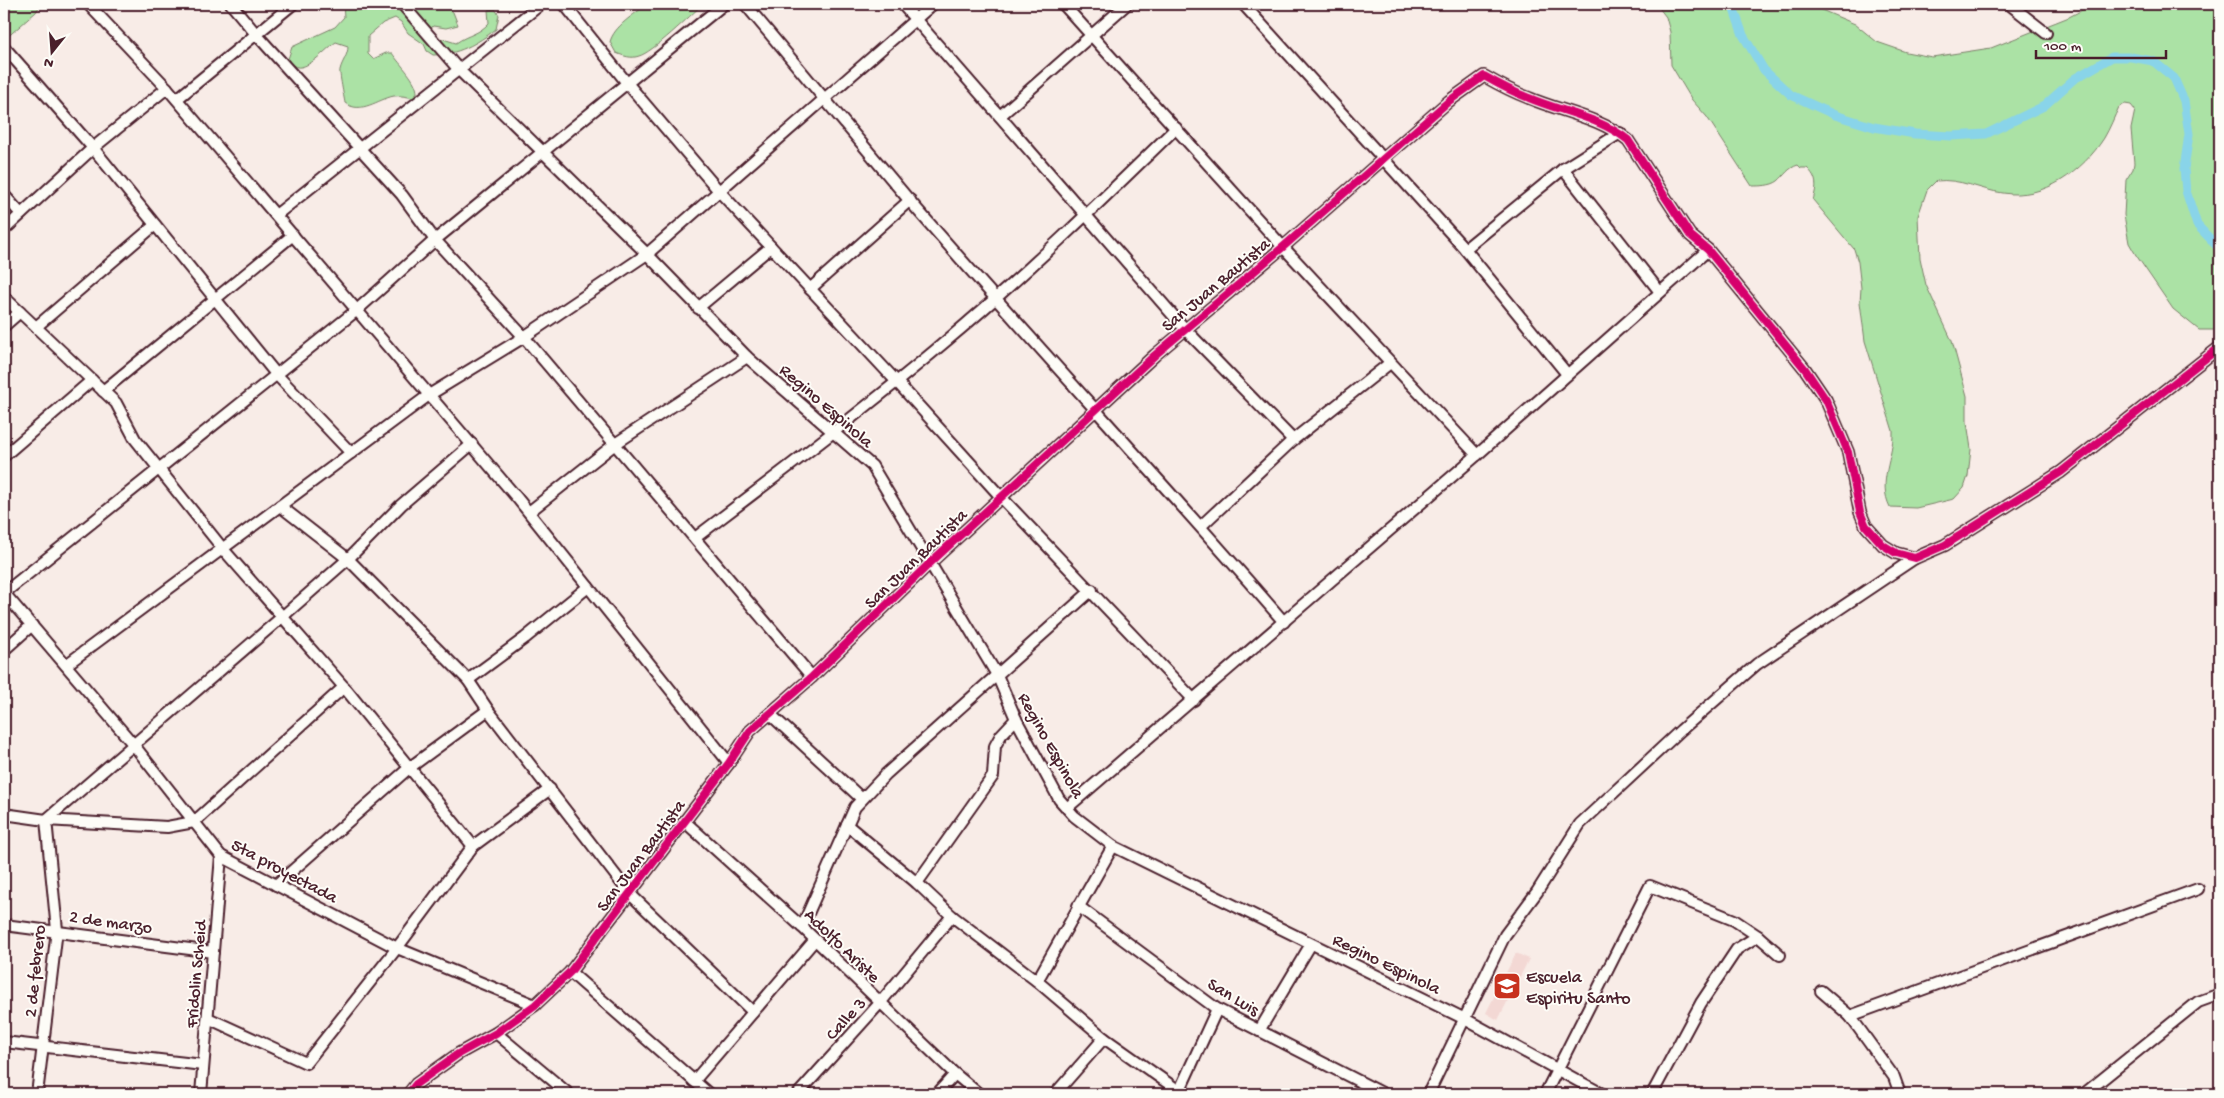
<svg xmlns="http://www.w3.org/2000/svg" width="2224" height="1098" font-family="'Gochi Hand',sans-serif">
<rect width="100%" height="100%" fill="#f8ece7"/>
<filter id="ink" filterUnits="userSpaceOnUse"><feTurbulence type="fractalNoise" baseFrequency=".02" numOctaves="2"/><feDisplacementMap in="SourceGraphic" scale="10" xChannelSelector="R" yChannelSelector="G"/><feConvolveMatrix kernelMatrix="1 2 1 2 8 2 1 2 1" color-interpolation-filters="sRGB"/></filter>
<g filter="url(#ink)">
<polygon fill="#f3d8d4" points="1516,953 1529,959 1498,1020 1486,1013"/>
<g fill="#abe2a5" stroke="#7a8068">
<polygon points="4,4 41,4 36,12 4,40"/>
<path d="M 343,4 L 446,4 L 447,8 L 453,12 L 458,25 L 446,28 L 433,26 L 429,31 L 436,41 L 443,39 L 456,43 C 469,34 478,35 489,23 L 488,10 L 495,9 L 499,15 L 496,29 C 477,44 457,55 433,55 L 427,51 L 424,44 L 408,33 L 401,22 L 395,18 L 383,23 L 368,36 L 368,54 L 373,59 L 386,53 L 392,53 C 400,65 417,80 417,93 L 414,98 C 408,97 400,95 394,96 C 378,99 361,115 345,103 C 344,97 339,73 340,70 C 342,61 348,56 348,46 L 336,42 C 324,50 299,82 288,59 L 292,47 L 335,27 L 344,17 Z"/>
<path d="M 647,4 L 703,4 C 691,15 652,53 639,56 C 631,59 624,56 616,53 L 610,42 C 614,26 634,15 647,4 Z"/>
<path d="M 1656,4 L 1807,4 L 1855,24 L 1877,42 L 1906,52 L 1932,57 L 1991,48 L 2069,17 L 2094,4 L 2218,4 L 2220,11 L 2220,330 L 2199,330 L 2173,309 L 2136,255 L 2129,243 L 2124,215 L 2126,180 L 2133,169 L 2134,163 L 2131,129 L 2135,110 L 2131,105 L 2125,104 L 2119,107 C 2114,117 2110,128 2104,138 C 2083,171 2044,200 2003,193 C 1980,190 1960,178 1936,181 L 1927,190 L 1918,216 L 1920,258 L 1926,285 L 1952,341 L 1967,396 L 1967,422 L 1971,449 L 1968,476 L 1964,488 L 1954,499 L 1916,508 L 1890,507 C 1877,481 1894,459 1893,431 L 1865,341 L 1860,302 L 1861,288 L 1858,262 L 1854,249 L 1813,200 C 1817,187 1818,178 1807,168 L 1801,168 L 1798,165 C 1788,168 1785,175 1778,181 C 1771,186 1760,186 1752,186 L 1707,117 L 1692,100 L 1671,65 L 1670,32 L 1666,17 Z"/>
</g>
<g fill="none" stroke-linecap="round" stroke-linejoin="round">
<polyline stroke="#89d4e9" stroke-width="9" points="1732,4 1743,35 1764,70 1791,95 1835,115 1874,127 1915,134 1951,136 1986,134 2044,106 2074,79 2112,57 2131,57 2153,61 2174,78 2184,101 2189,134 2184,169 2186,191 2197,225 2220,249"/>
<defs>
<g id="minor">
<polyline points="88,4 167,88 518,499 729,763"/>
<polyline points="231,4 256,34 402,195 435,240 524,337 812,677"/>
<polyline points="402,4 459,70 647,254 747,357 872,466 997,675 1016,719 1059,799 1074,816 1113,846 1463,1018 1602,1094"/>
<polyline points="564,4 627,83 719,191 897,382 1001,497 1194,700"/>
<path d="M 745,4 C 800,69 854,135 909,200 C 1032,342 1161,480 1284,622"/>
<polyline points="902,4 1185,329 1293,440"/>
<polyline points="1063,4 1283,247 1477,455"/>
<polyline points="1243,4 1465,249 1567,374"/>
<polyline points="2009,4 2046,33"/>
<polyline points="4,47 93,148 276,374 351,453"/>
<polyline points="177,99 293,4"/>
<polyline points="1000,116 1127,4"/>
<polyline points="1563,169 1660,292"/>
<polyline points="4,195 21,214"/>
<polyline points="276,215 541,4"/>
<polyline points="4,230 93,148 167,88"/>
<polyline points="1465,249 1563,169 1620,133"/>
<polyline points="810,289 910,200"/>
<polyline points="4,297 116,403 135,439 223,549 344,687 473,846"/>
<polyline points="698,308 771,247"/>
<polyline points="4,326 20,312"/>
<polyline points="36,327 155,225"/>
<polyline points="103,391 293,235"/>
<polyline points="4,456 92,380"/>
<polyline points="280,506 348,559 468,680 488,710 630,894 753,1012"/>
<polyline points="529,512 615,444 747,357"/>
<polyline points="1201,526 1293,440 1390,363"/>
<path d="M 695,538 C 779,474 864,410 945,342 C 1025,275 1101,201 1176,128"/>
<polyline points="4,593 357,310 435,240 724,4"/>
<polyline points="4,593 133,744 221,856 397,948 535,1005"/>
<polyline points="4,650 32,625"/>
<polyline points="66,665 429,395 524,337 647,254 933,4"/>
<polyline points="468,680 525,638 588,587"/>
<polyline points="770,714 862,799"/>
<polyline points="1067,808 1477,455 1708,250"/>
<polyline points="4,814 46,820 167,827 194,822 344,687"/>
<polyline points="684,821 802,927 955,1074 979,1094"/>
<polyline points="847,825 917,883 952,916 1037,981 1104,1038 1179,1091"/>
<polyline points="917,883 993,776 995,746 1001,735 1016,719"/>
<polyline points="276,885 409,768 488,710"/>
<polyline points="1078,906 1217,1009 1384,1094"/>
<polyline points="4,925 213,952"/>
<polyline points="802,927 855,807 886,774 1092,590"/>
<polyline points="570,972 709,1094"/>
<polyline points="1037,981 1113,846"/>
<polyline points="1821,991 1850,1016 1894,1077 1900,1094"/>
<polyline points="1850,1016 2198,889"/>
<polyline points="208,1018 306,1063 397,948 473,846 550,789"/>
<polyline points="1259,1031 1311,944"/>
<polyline points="496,1033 569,1094"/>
<polyline points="4,1042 203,1065"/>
<polyline points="694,1081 814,941"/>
<polyline points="37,1094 57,930 46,820 282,617 348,559 401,505 472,444"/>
<polyline points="201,1094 221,856"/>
<path d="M 408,1094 L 416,1084 L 458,1054 L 496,1033 L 535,1005 L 570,972 L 729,763 L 750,731 L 812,677 L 930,563 L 1155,355 L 1283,247 L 1449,101 L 1484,76 C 1498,84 1513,92 1529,98 C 1562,112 1599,117 1628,140 L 1690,235 L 1708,250 L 1805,369 L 1826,400 L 1848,452 L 1860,512 L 1866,526 L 1883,545 L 1896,553 L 1915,558 L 1945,545 L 2061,472 L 2220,347"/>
<polyline points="798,1094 880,1003 952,916"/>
<polyline points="937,1094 955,1074"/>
<polyline points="1055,1094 1104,1038"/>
<polyline points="1178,1094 1217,1009"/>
<polyline points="1428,1094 1505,935 1537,892 1580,824 1681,730 1757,664 1915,558"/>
<polyline points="1545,1094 1650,886 1734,920 1758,936 1780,955"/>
<polyline points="1652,1094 1701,1003 1737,949 1758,936"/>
<polyline points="2084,1094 2198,1002 2220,994"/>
</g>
</defs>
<use href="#minor" stroke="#4a1f2b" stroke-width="14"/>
<use href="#minor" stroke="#fdfcf7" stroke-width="10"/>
<defs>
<path id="cycleway" d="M 408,1094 L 416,1084 L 458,1054 L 496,1033 L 535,1005 L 570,972 L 729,763 L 750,731 L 812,677 L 930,563 L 1155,355 L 1283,247 L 1449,101 L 1484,76 C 1498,84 1513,92 1529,98 C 1562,112 1599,117 1628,140 L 1690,235 L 1708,250 L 1805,369 L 1826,400 L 1848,452 L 1860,512 L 1866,526 L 1883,545 L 1896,553 L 1915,558 L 1945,545 L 2061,472 L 2220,347"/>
</defs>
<use href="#cycleway" stroke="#fdfcf7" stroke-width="11"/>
<use href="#cycleway" stroke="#d6006c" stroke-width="8"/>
</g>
</g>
<defs>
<symbol id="school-square" viewBox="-11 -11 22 22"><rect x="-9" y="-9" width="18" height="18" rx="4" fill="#c8321e" stroke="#fdfcf7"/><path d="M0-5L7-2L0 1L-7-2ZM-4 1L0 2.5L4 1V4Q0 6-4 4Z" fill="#fff"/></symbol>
</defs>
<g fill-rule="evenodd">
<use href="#school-square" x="1491" y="970" width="32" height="32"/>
</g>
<g text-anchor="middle" stroke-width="4" stroke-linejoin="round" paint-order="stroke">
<g font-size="18" fill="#4a1f2b" stroke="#fdfcf7">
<text transform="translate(1215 284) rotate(-40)" y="6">San Juan Bautista</text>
<text transform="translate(827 405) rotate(41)" y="6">Regino Espinola</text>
<text transform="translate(915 558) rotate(-44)" y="6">San Juan Bautista</text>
<text transform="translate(1052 745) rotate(61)" y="6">Regino Espinola</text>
<text transform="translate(640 855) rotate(-53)" y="6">San Juan Bautista</text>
<text transform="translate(285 870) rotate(28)" y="6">5ta proyectada</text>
<text transform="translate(111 921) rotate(8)" y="6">2 de marzo</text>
<text transform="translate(843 945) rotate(44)" y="6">Adolfo Ariste</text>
<text transform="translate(1387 963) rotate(26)" y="6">Regino Espinola</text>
<text transform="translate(34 971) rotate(-84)" y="6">2 de febrero</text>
<text transform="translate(195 974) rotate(-85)" y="6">Fridolin Scheid</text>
<text transform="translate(1234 996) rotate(31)" y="6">San Luis</text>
<text transform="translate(845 1018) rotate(-48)" y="6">Calle 3</text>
</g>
<g font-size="18" fill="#4a1f2b" stroke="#fdfcf7" text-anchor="start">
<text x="1526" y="982">Escuela<tspan x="1526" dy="21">Espiritu Santo</tspan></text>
</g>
</g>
<rect width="2224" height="1098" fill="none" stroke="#fdfcf7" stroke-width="20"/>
<rect x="10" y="10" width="2204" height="1078" fill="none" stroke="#4a1f2b" stroke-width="2" filter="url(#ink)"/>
<g transform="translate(52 52) rotate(197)" stroke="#fdfcf7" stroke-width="4" paint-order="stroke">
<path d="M0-4L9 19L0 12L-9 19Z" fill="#4a1f2b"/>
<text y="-8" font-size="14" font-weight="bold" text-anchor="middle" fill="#4a1f2b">N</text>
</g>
<path d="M2036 50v8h130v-8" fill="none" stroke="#4a1f2b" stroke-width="2.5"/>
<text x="2044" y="50" font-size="15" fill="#4a1f2b" stroke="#fdfcf7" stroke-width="4" paint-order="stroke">100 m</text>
</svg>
